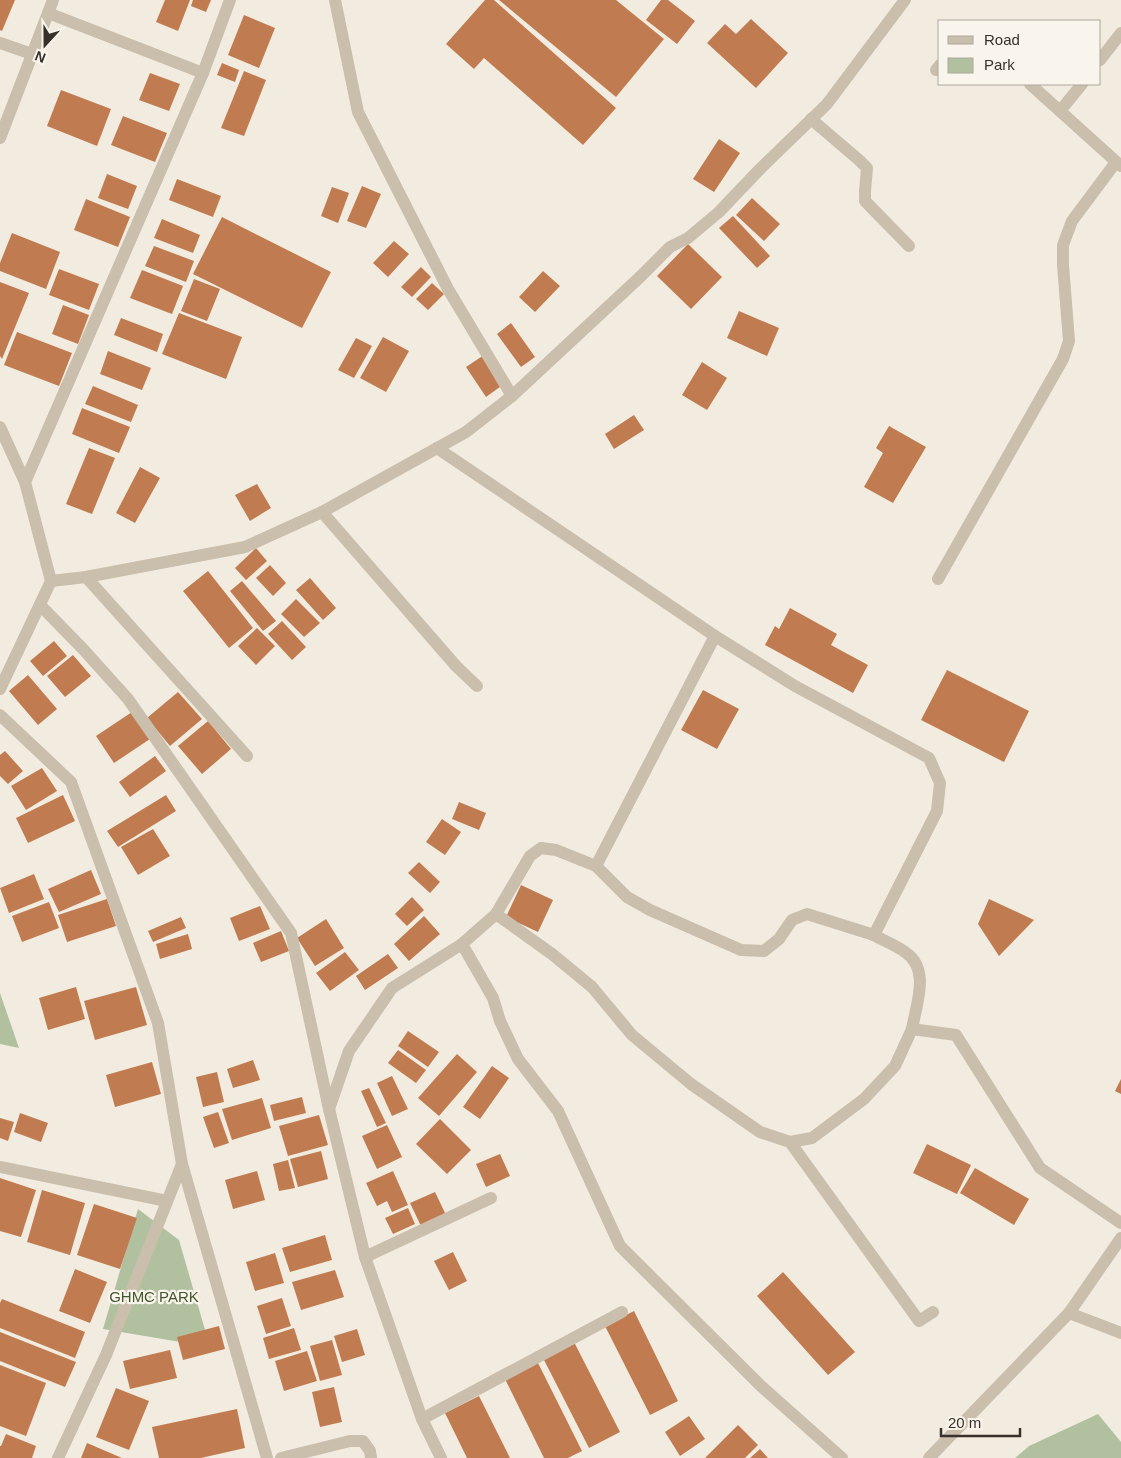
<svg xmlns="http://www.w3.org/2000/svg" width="1121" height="1458" font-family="Helvetica,sans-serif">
<rect width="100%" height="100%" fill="#f2ece0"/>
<g fill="#b1c1a0">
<polygon points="0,993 19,1048 0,1044"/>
<polygon points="138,1209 179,1240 210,1347 103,1329"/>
<polygon points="1098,1414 1121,1442 1121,1458 1015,1458 1029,1446"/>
</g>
<g fill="#c07c50">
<polygon points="0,0 15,0 2,31 0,30"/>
<polygon points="165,0 190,0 178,31 156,22"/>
<polygon points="193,0 211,0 206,12 191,6"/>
<polygon points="485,0 494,0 616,108 583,145 484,58 474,69 446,44"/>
<polygon points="499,0 616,0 664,39 616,97"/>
<polygon points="661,0 668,0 695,21 677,44 646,20"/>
<polygon points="244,15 275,28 259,68 228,55"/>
<polygon points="751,19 788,53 756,88 707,43 725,24 736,34"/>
<polygon points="222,63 239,70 235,82 217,75"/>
<polygon points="244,71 266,80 244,136 221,128"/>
<polygon points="150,73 180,84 169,111 139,100"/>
<polygon points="61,90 111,109 97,146 47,126"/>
<polygon points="123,116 167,133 155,162 111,145"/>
<polygon points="719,139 740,153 714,192 693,179"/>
<polygon points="107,174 137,186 128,209 98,198"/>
<polygon points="177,179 221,196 213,217 169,200"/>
<polygon points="362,186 381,194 366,228 347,221"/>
<polygon points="332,187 349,193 338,223 321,216"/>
<polygon points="752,198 780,224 764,241 736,215"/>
<polygon points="86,199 130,217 118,247 74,230"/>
<polygon points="733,216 770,256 757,268 719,228"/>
<polygon points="222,217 331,272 302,328 193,274"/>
<polygon points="162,219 200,235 193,253 154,238"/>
<polygon points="12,233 60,252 46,289 0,271 0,263"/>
<polygon points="394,241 409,254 388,277 373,263"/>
<polygon points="688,244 722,277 691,309 657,276"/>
<polygon points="154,246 194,261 186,282 145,266"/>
<polygon points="421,267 431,277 412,297 401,287"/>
<polygon points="59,269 99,284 89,310 49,295"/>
<polygon points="142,270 183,286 172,314 130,298"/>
<polygon points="543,271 560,286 535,312 519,297"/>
<polygon points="194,279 220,289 207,321 181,311"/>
<polygon points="0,282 29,293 2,359 0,356"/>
<polygon points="432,283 444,294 428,310 416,299"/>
<polygon points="63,305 89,315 78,344 52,334"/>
<polygon points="739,311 779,328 767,356 727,338"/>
<polygon points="179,313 242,337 226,379 162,354"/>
<polygon points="121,318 163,334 157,352 114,335"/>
<polygon points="511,323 535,357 521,367 497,334"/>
<polygon points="17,332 72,353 59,386 4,365"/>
<polygon points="383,337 409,351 386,392 360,378"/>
<polygon points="356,338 372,346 354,378 338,370"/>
<polygon points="108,351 151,368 142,390 100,374"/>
<polygon points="484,355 504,384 486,397 466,367"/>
<polygon points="702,362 727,378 707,410 682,395"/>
<polygon points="93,386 138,405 131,422 85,404"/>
<polygon points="82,408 130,427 119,453 72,434"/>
<polygon points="634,415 644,430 614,449 605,434"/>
<polygon points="889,426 926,447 893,503 864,487 883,453 876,448"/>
<polygon points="89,448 115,458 92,514 66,504"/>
<polygon points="140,467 160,478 135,523 116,513"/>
<polygon points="257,484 271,508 250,521 235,495"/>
<polygon points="256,548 267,561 246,580 235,568"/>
<polygon points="270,565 286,583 273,596 256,578"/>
<polygon points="208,571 253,628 229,648 183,591"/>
<polygon points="310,578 336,608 323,620 296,590"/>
<polygon points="242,581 276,621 263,631 230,591"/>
<polygon points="296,599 320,623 304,637 281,614"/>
<polygon points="790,608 837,634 831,645 868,665 853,693 765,645 775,626 779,629"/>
<polygon points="282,621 306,647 292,660 268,634"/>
<polygon points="257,628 275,646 256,665 238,646"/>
<polygon points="54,641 67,656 43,676 30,661"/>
<polygon points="73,655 91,676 65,697 47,676"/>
<polygon points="947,670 1029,711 1004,762 921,720"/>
<polygon points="28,675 57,709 38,725 9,691"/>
<polygon points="703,690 739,709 717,749 681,730"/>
<polygon points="178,692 202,719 170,746 147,718"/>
<polygon points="132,712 150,739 114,763 96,736"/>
<polygon points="208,721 231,749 202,774 178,746"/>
<polygon points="5,751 23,771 8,784 0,776 0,755"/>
<polygon points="155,756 166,771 130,797 119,782"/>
<polygon points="42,768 57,791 26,810 11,786"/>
<polygon points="63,795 75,821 28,843 16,818"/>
<polygon points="166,795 176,811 118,847 107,831"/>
<polygon points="459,802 486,813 479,830 452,819"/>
<polygon points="442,819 461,832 445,855 426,842"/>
<polygon points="153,829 170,856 138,875 121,847"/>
<polygon points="419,862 440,882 430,893 408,873"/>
<polygon points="91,870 101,894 59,912 48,889"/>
<polygon points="34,874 44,899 9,913 0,888"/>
<polygon points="521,885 553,900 538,932 506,917"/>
<polygon points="412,897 424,910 407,926 395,914"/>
<polygon points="107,899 116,926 67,942 58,915"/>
<polygon points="989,899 1034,920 999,956 978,924"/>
<polygon points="49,902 59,928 22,942 12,916"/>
<polygon points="260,906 270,929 239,941 230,918"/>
<polygon points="424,916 440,934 409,961 394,944"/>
<polygon points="181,917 186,928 153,942 148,931"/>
<polygon points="326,919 344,948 315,966 297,938"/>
<polygon points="281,931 289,951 261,962 253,943"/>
<polygon points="188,934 192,949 160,959 156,944"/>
<polygon points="345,952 359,970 330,991 316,973"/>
<polygon points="388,954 398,968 365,990 356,976"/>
<polygon points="76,987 85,1019 48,1030 39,998"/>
<polygon points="136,987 147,1025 95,1040 84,1001"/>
<polygon points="408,1031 439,1052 428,1067 398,1046"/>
<polygon points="398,1050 426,1070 416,1083 388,1063"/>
<polygon points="457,1054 477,1072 439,1116 418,1098"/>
<polygon points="253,1060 260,1080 233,1088 227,1069"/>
<polygon points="152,1062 161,1094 115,1107 106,1075"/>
<polygon points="492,1066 509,1078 480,1119 463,1107"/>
<polygon points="217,1072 224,1102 203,1107 196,1077"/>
<polygon points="392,1076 408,1109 392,1116 377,1083"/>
<polygon points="1121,1079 1121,1094 1115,1091"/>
<polygon points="369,1088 386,1123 377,1127 361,1091"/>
<polygon points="302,1097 306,1113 274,1121 270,1105"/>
<polygon points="262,1098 271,1128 232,1140 222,1109"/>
<polygon points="218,1112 229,1143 214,1148 203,1117"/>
<polygon points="20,1113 48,1123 41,1142 14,1132"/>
<polygon points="319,1115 328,1145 288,1156 279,1126"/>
<polygon points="0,1118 14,1122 8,1141 0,1138"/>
<polygon points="440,1119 471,1150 447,1174 416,1144"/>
<polygon points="387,1125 402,1157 377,1169 362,1136"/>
<polygon points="927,1144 971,1165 957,1194 913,1173"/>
<polygon points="321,1151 328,1179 298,1187 290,1159"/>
<polygon points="500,1154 510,1176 486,1187 476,1164"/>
<polygon points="288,1160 295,1188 279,1191 273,1164"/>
<polygon points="975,1168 1029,1199 1014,1225 960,1193"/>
<polygon points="257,1171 265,1200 233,1209 225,1180"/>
<polygon points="393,1171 408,1205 392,1212 387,1201 377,1206 366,1183"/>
<polygon points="0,1178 36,1190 21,1237 0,1231"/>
<polygon points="42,1190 85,1203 70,1255 27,1242"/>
<polygon points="435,1192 446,1215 421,1226 410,1203"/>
<polygon points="94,1204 137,1218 120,1269 77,1255"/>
<polygon points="408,1208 415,1224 393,1234 385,1218"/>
<polygon points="325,1235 332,1260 290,1272 282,1248"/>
<polygon points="453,1252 467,1281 449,1290 434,1261"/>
<polygon points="275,1253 284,1283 255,1291 246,1262"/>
<polygon points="75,1269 107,1282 90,1323 59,1311"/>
<polygon points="335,1270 344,1297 301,1310 292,1282"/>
<polygon points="783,1272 855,1352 828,1375 757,1296"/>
<polygon points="282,1298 291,1326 266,1334 257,1306"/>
<polygon points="2,1299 85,1332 75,1358 0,1328 0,1303"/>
<polygon points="634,1311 678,1401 650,1415 605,1326"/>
<polygon points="219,1326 225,1349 183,1360 177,1337"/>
<polygon points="294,1328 301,1350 269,1359 263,1338"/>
<polygon points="357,1329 365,1355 342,1362 334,1336"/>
<polygon points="0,1332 76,1362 65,1387 0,1361"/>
<polygon points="332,1340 342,1375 320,1381 310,1346"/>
<polygon points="574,1342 620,1432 589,1448 543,1358"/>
<polygon points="170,1350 177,1378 130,1389 123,1361"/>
<polygon points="307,1351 317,1381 284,1391 275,1361"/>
<polygon points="537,1361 582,1451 568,1458 544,1458 504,1377"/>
<polygon points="0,1365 46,1383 26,1436 0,1426"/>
<polygon points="334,1387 342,1422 320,1427 312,1392"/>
<polygon points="116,1388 149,1401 129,1450 96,1437"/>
<polygon points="479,1396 510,1458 467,1458 445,1413"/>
<polygon points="237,1409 245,1448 201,1458 159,1458 152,1427"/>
<polygon points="689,1416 705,1439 680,1456 665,1432"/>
<polygon points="738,1425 758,1445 745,1458 705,1458"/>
<polygon points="6,1434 36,1446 32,1458 0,1458 0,1446 1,1446"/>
<polygon points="87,1443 122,1458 81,1458"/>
<polygon points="760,1449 768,1458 750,1458"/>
</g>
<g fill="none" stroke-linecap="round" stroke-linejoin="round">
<g stroke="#cabeac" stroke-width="12">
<polyline points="335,0 358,112 448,289 512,396"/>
<polyline points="48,13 203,73"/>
<polyline points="0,43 32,54"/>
<polyline points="1100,60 1121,33"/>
<polyline points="936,70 940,65"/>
<polyline points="1030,84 1121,166"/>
<polyline points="1060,111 1082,84"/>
<polyline points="811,119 859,160 867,168 865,191 865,201 909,246"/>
<polyline points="0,138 53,0"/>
<polyline points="0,427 25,482 51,581"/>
<polyline points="437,448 715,636 795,686 929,758 940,783 937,811 874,935 807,914 792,920 779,939 764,951 741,950 650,910 627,897 596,866 556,850 541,848 530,856 496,914 552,954 592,987 632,1035 691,1084 760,1132 790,1142 812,1138 864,1099 895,1066 912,1029"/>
<polyline points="25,482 203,73 230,0"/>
<polyline points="322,512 456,666 477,686"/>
<polyline points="86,577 247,756"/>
<polyline points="938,579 1063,359 1069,341 1063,265 1063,245 1072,221 1116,162"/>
<polyline points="51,581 86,577 245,547 322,512 466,432 512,396 640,277 670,247 688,238 719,212 761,168 827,104 905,0"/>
<polyline points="40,605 83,649 128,699 291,933 329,1109 365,1257 422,1419 441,1458"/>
<polyline points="0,689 51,581"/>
<polyline points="0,715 71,782 158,1023 182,1164 267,1458"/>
<polyline points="596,866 715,636"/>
<polyline points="496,914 462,944 493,998 500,1021 518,1059 558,1111 620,1246 761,1386 842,1458"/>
<path d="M 874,935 C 884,941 896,945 905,952 C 931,969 916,1005 912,1029 L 956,1035 L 1040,1168 L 1121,1223"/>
<polyline points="329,1109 349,1051 392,988 462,944"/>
<polyline points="790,1142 919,1321 933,1312"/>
<polyline points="0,1167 167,1201"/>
<polyline points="365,1257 491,1198"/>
<polyline points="1069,1313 1121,1333"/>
<polyline points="422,1419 622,1312"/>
<polyline points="58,1458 106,1355 182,1164"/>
<polyline points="281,1458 350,1441 363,1441 370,1451 371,1458"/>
<polyline points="929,1458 1069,1313 1121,1238"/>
</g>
</g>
<g text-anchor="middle" stroke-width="4.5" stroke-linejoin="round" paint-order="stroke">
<g font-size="15" fill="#42562f" stroke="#faf5ec">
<text x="154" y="1302">GHMC PARK</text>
</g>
</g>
<rect x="938" y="20" width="162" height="65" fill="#faf5ec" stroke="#aca79f"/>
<rect x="948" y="36" width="25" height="8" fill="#cabeac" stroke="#aca79f"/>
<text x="984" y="45" font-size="15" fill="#38312b">Road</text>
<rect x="948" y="58" width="25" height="15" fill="#b1c1a0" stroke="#aca79f"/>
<text x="984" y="70" font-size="15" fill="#38312b">Park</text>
<g transform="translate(45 45) rotate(201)" stroke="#faf5ec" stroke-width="4" paint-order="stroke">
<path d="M0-4L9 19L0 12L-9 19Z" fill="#38312b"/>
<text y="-8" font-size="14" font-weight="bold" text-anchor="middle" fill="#38312b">N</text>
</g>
<path d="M941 1428v8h79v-8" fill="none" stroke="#38312b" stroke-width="2.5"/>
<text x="948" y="1428" font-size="15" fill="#38312b" stroke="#faf5ec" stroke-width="4" paint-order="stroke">20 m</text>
</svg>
